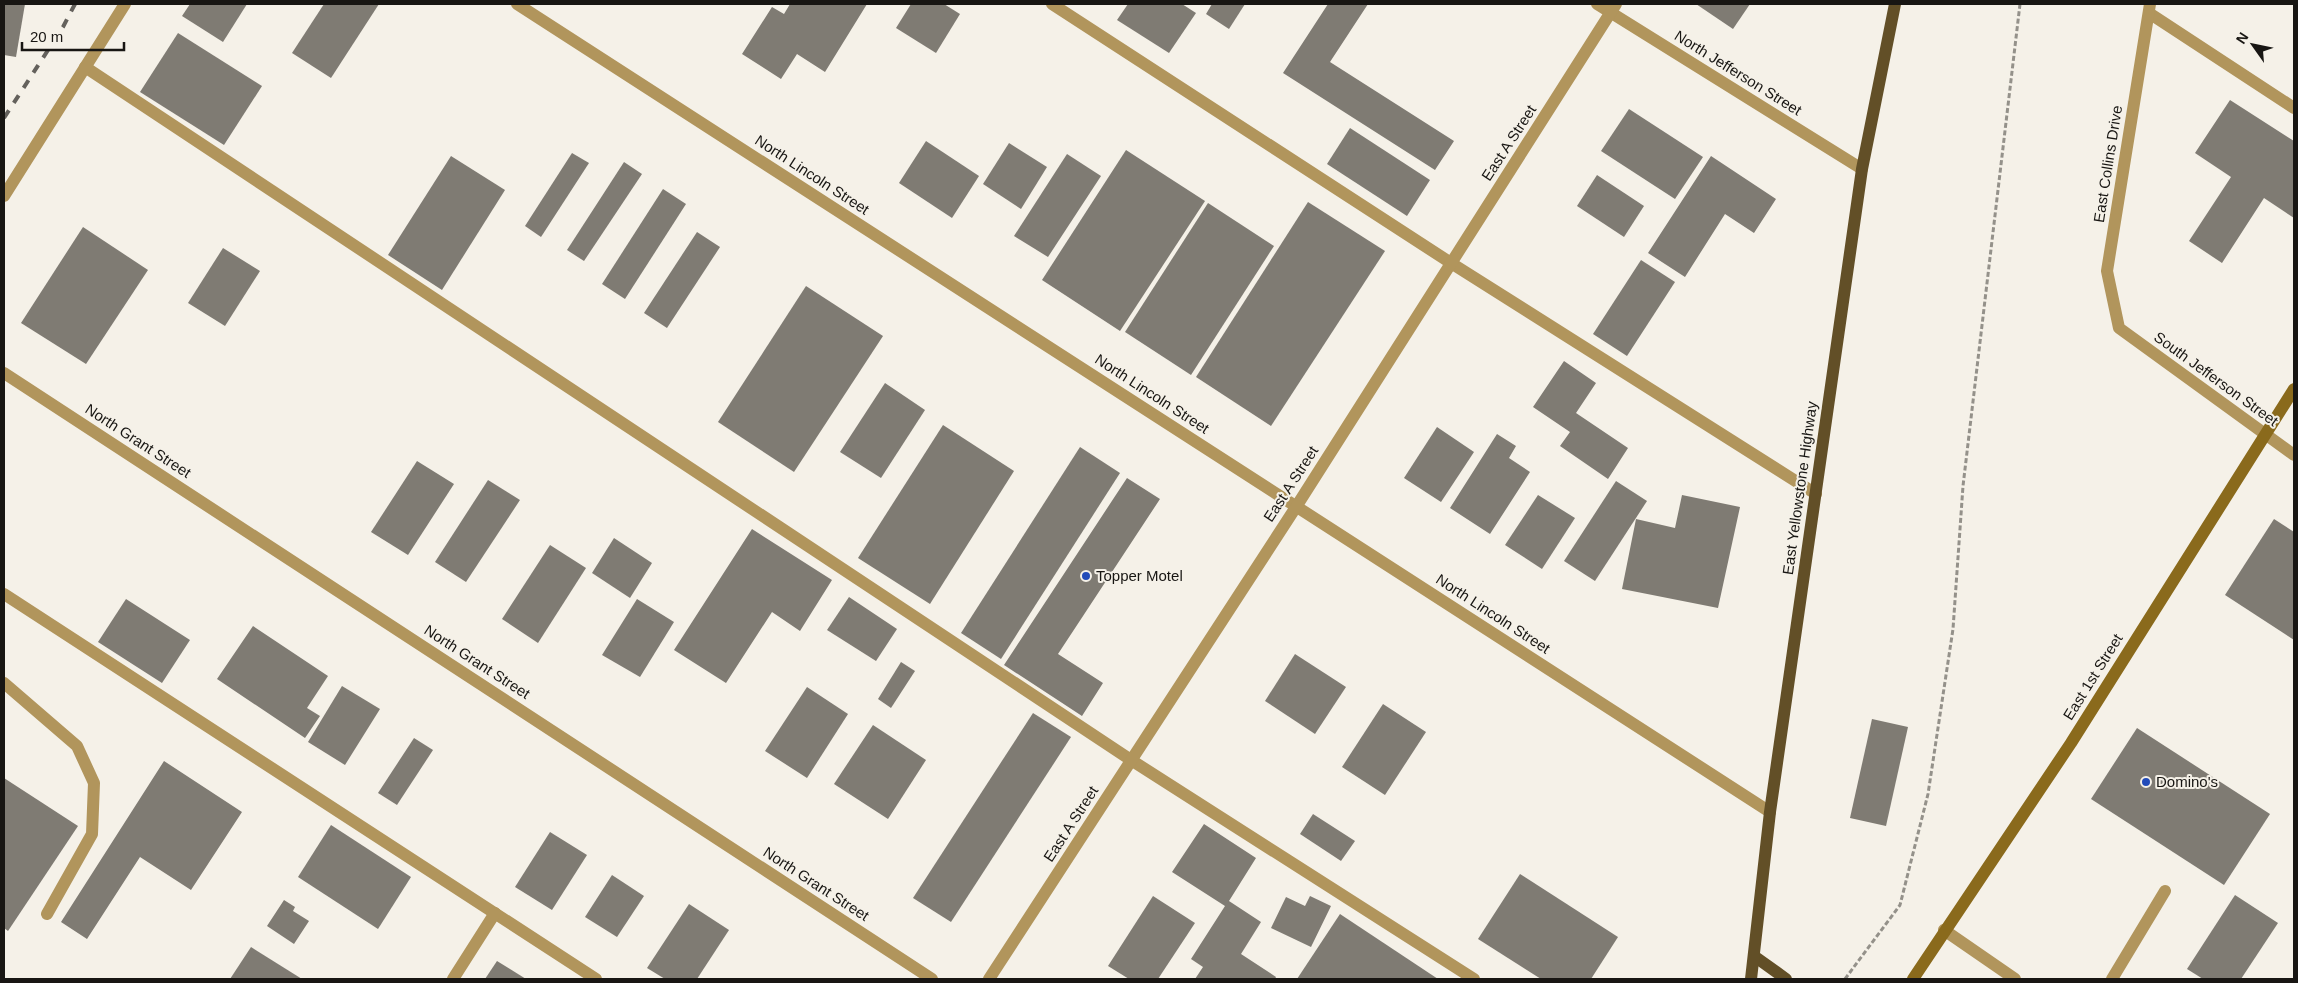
<svg xmlns="http://www.w3.org/2000/svg" width="2298" height="983" font-family="Helvetica,sans-serif">
<rect width="100%" height="100%" fill="#f5f1e8"/>
<g fill="#7f7b73">
<polygon points="4,4 25,4 16,57 4,55"/>
<polygon points="190,4 247,4 223,42 182,16"/>
<polygon points="324,4 379,4 331,78 292,53"/>
<polygon points="790,4 867,4 825,72 797,54 781,79 742,54 772,7 784,14"/>
<polygon points="911,4 944,4 960,14 936,53 896,28"/>
<polygon points="1128,4 1182,4 1196,13 1169,53 1117,20"/>
<polygon points="1212,4 1245,4 1229,29 1206,14"/>
<polygon points="1328,4 1368,4 1330,62 1454,141 1435,170 1283,73"/>
<polygon points="1696,4 1750,4 1733,29"/>
<polygon points="178,33 262,86 224,145 140,92"/>
<polygon points="2230,100 2294,141 2294,218 2264,198 2222,263 2189,241 2231,177 2195,153"/>
<polygon points="1629,109 1703,157 1675,199 1601,151"/>
<polygon points="1350,128 1430,180 1407,216 1327,164"/>
<polygon points="926,141 979,176 952,218 899,183"/>
<polygon points="1009,143 1047,167 1021,209 983,184"/>
<polygon points="1126,150 1205,201 1120,331 1042,280"/>
<polygon points="572,153 589,163 541,237 525,226"/>
<polygon points="1067,154 1101,176 1048,257 1014,236"/>
<polygon points="451,156 505,190 442,290 388,255"/>
<polygon points="1711,156 1776,199 1754,233 1725,214 1685,277 1648,253"/>
<polygon points="624,162 642,174 584,261 567,250"/>
<polygon points="1597,175 1644,206 1624,237 1577,206"/>
<polygon points="663,189 686,204 625,299 602,284"/>
<polygon points="1308,202 1385,251 1271,426 1196,377"/>
<polygon points="1208,203 1274,246 1191,375 1125,332"/>
<polygon points="83,227 148,270 86,364 21,323"/>
<polygon points="697,232 720,247 667,328 644,313"/>
<polygon points="223,248 260,271 225,326 188,303"/>
<polygon points="1641,260 1675,282 1627,356 1593,334"/>
<polygon points="806,286 883,336 794,472 718,422"/>
<polygon points="1564,361 1596,383 1576,413 1628,448 1608,479 1560,446 1570,432 1533,407"/>
<polygon points="885,383 925,410 881,478 840,452"/>
<polygon points="943,425 1014,471 930,604 858,558"/>
<polygon points="1437,427 1474,452 1441,502 1404,478"/>
<polygon points="1497,434 1516,446 1509,458 1530,472 1490,534 1450,508"/>
<polygon points="1080,447 1120,473 1001,659 961,633"/>
<polygon points="417,461 454,484 408,555 371,532"/>
<polygon points="1127,478 1160,499 1058,654 1103,683 1082,716 1004,665"/>
<polygon points="488,480 520,500 466,582 435,562"/>
<polygon points="1616,481 1647,501 1595,581 1564,561"/>
<polygon points="1538,495 1575,518 1542,569 1505,545"/>
<polygon points="1682,495 1740,507 1718,608 1622,589 1636,519 1675,528"/>
<polygon points="2274,519 2294,532 2294,640 2225,595"/>
<polygon points="752,529 832,580 800,631 772,612 726,683 674,650"/>
<polygon points="614,538 652,563 630,598 592,573"/>
<polygon points="550,545 586,568 538,643 502,619"/>
<polygon points="849,597 897,629 876,661 827,630"/>
<polygon points="126,599 190,640 162,683 98,642"/>
<polygon points="637,599 674,622 640,677 602,655"/>
<polygon points="253,626 328,676 307,708 320,716 305,738 217,679"/>
<polygon points="1295,654 1346,687 1315,734 1265,701"/>
<polygon points="901,662 915,671 891,708 878,699"/>
<polygon points="342,686 380,709 345,765 308,742"/>
<polygon points="807,687 848,714 807,778 765,751"/>
<polygon points="1383,704 1426,732 1385,795 1342,767"/>
<polygon points="1033,713 1071,737 951,922 913,898"/>
<polygon points="1872,719 1908,727 1886,826 1850,818"/>
<polygon points="873,725 926,760 888,819 834,784"/>
<polygon points="2137,728 2270,814 2224,885 2091,799"/>
<polygon points="414,738 433,750 397,805 378,793"/>
<polygon points="164,761 242,812 191,890 140,857 87,939 61,922"/>
<polygon points="4,778 78,826 8,931 4,928"/>
<polygon points="1313,814 1355,841 1341,861 1300,834"/>
<polygon points="1204,824 1256,858 1229,901 1261,922 1241,954 1276,977 1275,979 1195,979 1203,967 1191,959 1225,906 1172,872"/>
<polygon points="331,825 411,877 378,929 298,877"/>
<polygon points="550,832 587,855 552,910 515,887"/>
<polygon points="1520,874 1618,937 1591,979 1541,979 1478,939"/>
<polygon points="612,875 644,896 617,937 585,917"/>
<polygon points="2235,895 2278,923 2241,979 2203,979 2187,969"/>
<polygon points="1153,896 1195,923 1158,979 1129,979 1108,966"/>
<polygon points="1310,896 1331,906 1311,947 1271,928 1286,897 1305,906"/>
<polygon points="284,900 295,907 293,911 309,921 294,944 267,926"/>
<polygon points="689,904 729,930 697,979 665,979 647,968"/>
<polygon points="1340,914 1438,979 1297,979"/>
<polygon points="251,947 302,979 230,979"/>
<polygon points="497,961 526,979 485,979"/>
</g>
<g fill="none" stroke-linecap="round" stroke-linejoin="round">
<polyline stroke="#94918a" stroke-width="3" stroke-dasharray="5 2.5" stroke-linecap="butt" points="1845,979 1900,905 1928,794 1953,629 1963,486 2020,4"/>
<g stroke="#b1955c" stroke-width="12">
<polyline points="1052,4 1451,263 1816,494"/>
<polyline points="2149,13 2294,108"/>
<polyline points="85,67 1131,760 1474,979"/>
<polyline points="4,594 596,979"/>
<polyline points="4,683 77,746 94,783 92,834 47,914"/>
<polyline points="2112,979 2165,891"/>
</g>
<g stroke="#b1955c" stroke-width="12">
<polyline points="517,4 1770,812"/>
<polyline points="1597,4 1862,169"/>
<polyline points="2150,4 2107,271 2119,328 2294,455"/>
<polyline points="4,196 125,4"/>
<polyline points="4,373 932,979"/>
<polyline points="1944,930 2015,979"/>
<polyline points="453,979 495,913"/>
<polyline points="989,979 1296,507 1616,4"/>
</g>
<polyline stroke="#8a6a1c" stroke-width="12" points="1913,979 2071,743 2294,389"/>
<g stroke="#624f27" stroke-width="12">
<polyline points="1754,956 1786,979"/>
<polyline points="1751,979 1770,812 1862,169 1895,4"/>
</g>
<polyline stroke="#64615c" stroke-width="4" stroke-dasharray="9 9" stroke-linecap="butt" points="4,118 63,27 75,4"/>
</g>
<g fill="#224bb9" stroke="#f5f1e8" stroke-width="2">
<circle cx="1086" cy="576" r="5"/>
<circle cx="2146" cy="782" r="5"/>
</g>
<g text-anchor="middle" stroke-width="4" stroke-linejoin="round" paint-order="stroke">
<g font-size="15" fill="#181613" stroke="#f5f1e8">
<text transform="translate(1738 73) rotate(32)" y="5">North Jefferson Street</text>
<text transform="translate(1509 143) rotate(-57)" y="5">East A Street</text>
<text transform="translate(2108 164) rotate(-81)" y="5">East Collins Drive</text>
<text transform="translate(812 175) rotate(33)" y="5">North Lincoln Street</text>
<text transform="translate(2216 379) rotate(36)" y="5">South Jefferson Street</text>
<text transform="translate(1152 394) rotate(33)" y="5">North Lincoln Street</text>
<text transform="translate(138 441) rotate(33)" y="5">North Grant Street</text>
<text transform="translate(1291 484) rotate(-57)" y="5">East A Street</text>
<text transform="translate(1800 488) rotate(-82)" y="5">East Yellowstone Highway</text>
<text transform="translate(1493 614) rotate(33)" y="5">North Lincoln Street</text>
<text transform="translate(477 662) rotate(33)" y="5">North Grant Street</text>
<text transform="translate(2093 677) rotate(-58)" y="5">East 1st Street</text>
<text transform="translate(1071 824) rotate(-57)" y="5">East A Street</text>
<text transform="translate(816 884) rotate(33)" y="5">North Grant Street</text>
</g>
<g font-size="15" fill="#181613" stroke="#f5f1e8" text-anchor="start">
<text x="1096" y="581">Topper Motel</text>
<text x="2156" y="787">Domino's</text>
</g>
</g>
<rect width="2298" height="983" fill="none" stroke="#181613" stroke-width="10"/>
<g transform="translate(2253 45) rotate(303)" stroke="#f5f1e8" stroke-width="4" paint-order="stroke">
<path d="M0-4L9 19L0 12L-9 19Z" fill="#181613"/>
<text y="-8" font-size="14" font-weight="bold" text-anchor="middle" fill="#181613">N</text>
</g>
<path d="M22 42v8h102v-8" fill="none" stroke="#181613" stroke-width="2.5"/>
<text x="30" y="42" font-size="15" fill="#181613" stroke="#f5f1e8" stroke-width="4" paint-order="stroke">20 m</text>
</svg>
